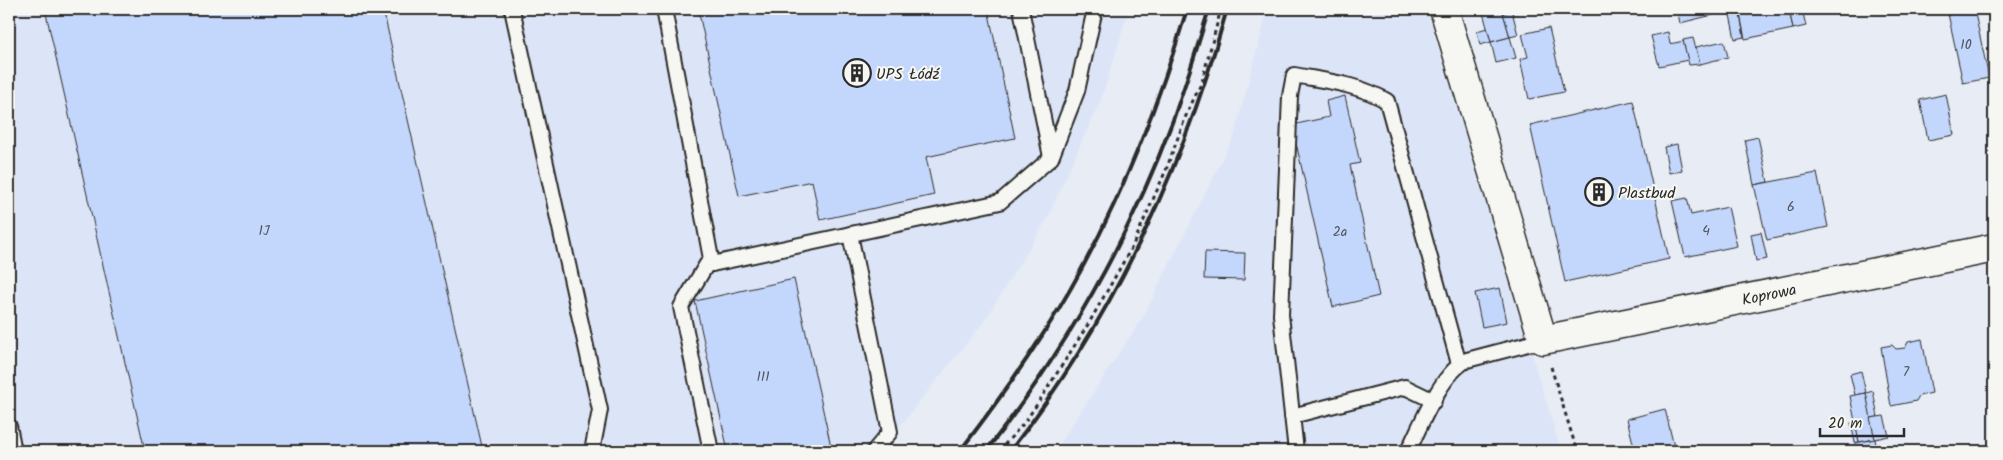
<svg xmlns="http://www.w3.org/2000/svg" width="2003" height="460" font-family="Kalam,sans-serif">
<rect width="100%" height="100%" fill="#e7ecf5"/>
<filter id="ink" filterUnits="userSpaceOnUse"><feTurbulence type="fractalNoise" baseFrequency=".02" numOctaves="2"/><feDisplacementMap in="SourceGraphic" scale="10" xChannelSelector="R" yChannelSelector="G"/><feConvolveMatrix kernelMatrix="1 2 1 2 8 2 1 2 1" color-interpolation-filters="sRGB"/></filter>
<g filter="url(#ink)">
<g fill="#dce5f7">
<polygon points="9,9 1129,9 1102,97 1047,219 985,320 880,451 9,451"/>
<polygon points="1268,9 1427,9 1561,451 1055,451 1143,317 1234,136"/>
</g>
<g fill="#c3d6fc" stroke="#2b2b2b">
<polygon points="45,9 383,9 483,451 145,451"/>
<polygon points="698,9 988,9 1015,138 926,157 934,195 820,220 812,181 739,196"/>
<polygon points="1482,9 1502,9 1510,37 1491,42"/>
<polygon points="1677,9 1716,9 1717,14 1680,23"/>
<polygon points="1739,9 1744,37 1735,39 1729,10"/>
<polygon points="1739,9 1789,9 1793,29 1745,39"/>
<polygon points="1789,9 1802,9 1806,26 1793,29"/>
<polygon points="1947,9 1974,9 1989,78 1963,83"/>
<polygon points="1512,11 1518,35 1510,37 1503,13"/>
<polygon points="1487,28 1491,42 1480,45 1477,31"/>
<polygon points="1549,28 1564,92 1529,99 1520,59 1528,57 1522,34"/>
<polygon points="1668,32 1670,44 1684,41 1688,60 1659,66 1651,36"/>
<polygon points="1510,37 1516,58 1496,63 1491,42"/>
<polygon points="1693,38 1700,64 1689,65 1683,40"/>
<polygon points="1724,41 1728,57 1700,64 1696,47"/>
<polygon points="1946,94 1954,135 1928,140 1920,100"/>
<polygon points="1345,96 1360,163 1350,165 1379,296 1333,307 1292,125 1329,117 1326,101"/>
<polygon points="1633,101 1669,259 1565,282 1530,125"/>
<polygon points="1758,137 1768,182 1754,185 1745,140"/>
<polygon points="1677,144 1682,170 1669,173 1664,147"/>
<polygon points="1817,173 1828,227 1767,240 1754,185"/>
<polygon points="1687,198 1691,215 1728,207 1737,246 1685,257 1672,201"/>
<polygon points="1761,232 1767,259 1756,261 1751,234"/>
<polygon points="1205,252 1245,253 1244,280 1204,279"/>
<polygon points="794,279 832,451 728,451 695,301"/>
<polygon points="1500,288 1507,322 1482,327 1475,293"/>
<polygon points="1991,316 1994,316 1994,333"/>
<polygon points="1922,339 1932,393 1919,396 1916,401 1891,406 1881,347 1892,345 1896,349 1905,348 1908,342"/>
<polygon points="1861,371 1866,393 1855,395 1850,374"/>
<polygon points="1873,391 1878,417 1870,418 1866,393"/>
<polygon points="1866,393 1875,439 1859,442 1850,396"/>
<polygon points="1665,409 1675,451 1635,451 1627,419"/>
<polygon points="1884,416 1889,436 1875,439 1870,418"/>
<polygon points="1855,422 1859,442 1855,443 1851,423"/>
<polygon points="1875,439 1877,451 1857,451 1855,443"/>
</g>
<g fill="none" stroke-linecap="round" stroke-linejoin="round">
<defs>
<g id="lane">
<polyline points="512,9 600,410 592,451"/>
<polyline points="664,9 712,264 1000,202 1051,158 1077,91 1095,9"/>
<polyline points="1021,9 1051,157"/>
<polyline points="850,234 890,432 874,451"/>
<polyline points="1292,416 1405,387 1434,401"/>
<polyline points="9,426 14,451"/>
<polyline points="711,451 681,307 707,264 712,264"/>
<path d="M 1296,451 L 1281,315 L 1290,96 L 1294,75 C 1326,81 1358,84 1387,101 L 1459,364"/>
<path d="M 1408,451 C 1421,425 1441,373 1467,360 L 1543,340"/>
</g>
<g id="street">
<path id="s1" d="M 1444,9 L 1543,340 L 1994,248"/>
</g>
</defs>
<use href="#lane" stroke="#2b2b2b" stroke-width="18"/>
<use href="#street" stroke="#2b2b2b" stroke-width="31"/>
<g stroke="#2b2b2b" stroke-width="3" stroke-dasharray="4 4" stroke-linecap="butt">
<polyline points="1551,367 1577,451"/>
<polyline points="999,451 1024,423 1038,403 1089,323 1133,245 1166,170 1187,113 1201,84 1221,9"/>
</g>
<use href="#lane" stroke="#f6f6f2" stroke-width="14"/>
<use href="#street" stroke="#f6f6f2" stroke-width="28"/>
<g stroke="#2b2b2b" stroke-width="4">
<path d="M 960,451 C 1000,399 1038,346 1071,288 C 1121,200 1158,106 1187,9"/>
<path d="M 986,451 C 1064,352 1129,239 1173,120 C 1186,83 1198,46 1209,9"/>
<path d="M 1010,451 C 1112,320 1183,168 1227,9"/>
</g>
</g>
</g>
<defs>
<symbol id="building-ring" viewBox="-11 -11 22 22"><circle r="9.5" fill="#f6f6f2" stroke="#2b2b2b" stroke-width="1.5"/><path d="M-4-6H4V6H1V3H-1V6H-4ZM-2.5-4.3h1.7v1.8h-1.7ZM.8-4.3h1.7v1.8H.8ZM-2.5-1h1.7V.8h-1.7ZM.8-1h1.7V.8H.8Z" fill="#2b2b2b"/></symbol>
</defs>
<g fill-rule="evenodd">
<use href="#building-ring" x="841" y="57" width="32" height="32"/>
<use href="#building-ring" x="1583" y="176" width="32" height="32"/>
</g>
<g text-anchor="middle" stroke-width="4" stroke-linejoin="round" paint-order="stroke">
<g font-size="14" fill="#51565f">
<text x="1966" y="49">10</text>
<text x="1791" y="211">6</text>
<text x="264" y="235">1J</text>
<text x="1706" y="235">4</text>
<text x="1340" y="236">2a</text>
<text x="1906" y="376">7</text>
<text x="763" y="381">111</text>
</g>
<g font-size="16" fill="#2b2b2b" stroke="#f6f6f2" text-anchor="start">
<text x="876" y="79">UPS Łódź</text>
<text x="1618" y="198">Plastbud</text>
</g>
<g font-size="16" fill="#2b2b2b" stroke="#f6f6f2">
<text dy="6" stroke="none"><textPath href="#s1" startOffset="576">Koprowa</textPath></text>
</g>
</g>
<rect width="2003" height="460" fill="none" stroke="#f6f6f2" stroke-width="30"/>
<rect x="15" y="15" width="1973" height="430" fill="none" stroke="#2b2b2b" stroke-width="2" filter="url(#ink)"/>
<path d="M1820 428v8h84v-8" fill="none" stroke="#2b2b2b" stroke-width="2.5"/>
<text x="1828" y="428" font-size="15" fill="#2b2b2b" stroke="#f6f6f2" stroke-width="4" paint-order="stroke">20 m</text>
</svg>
